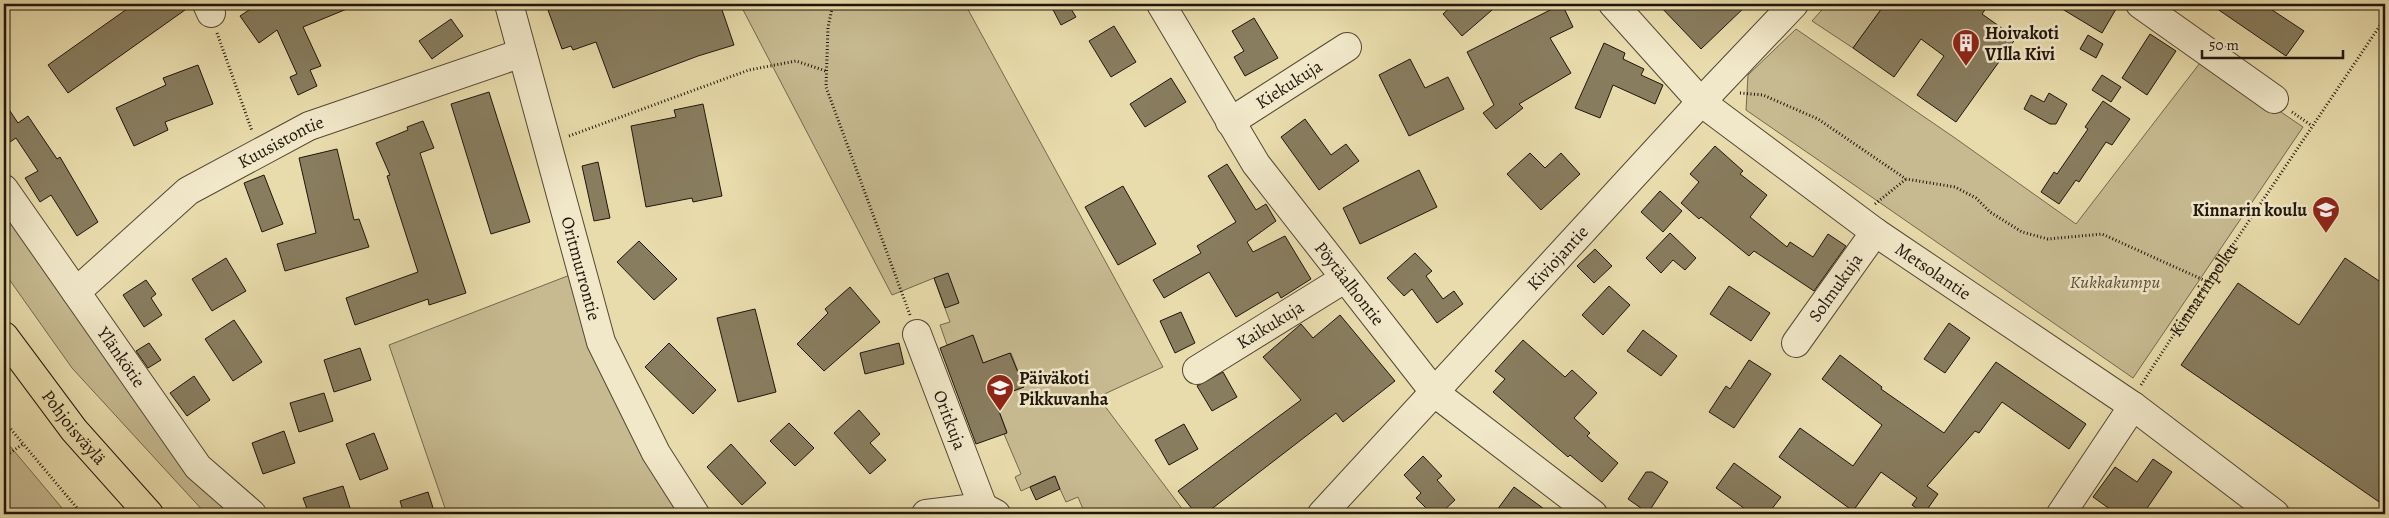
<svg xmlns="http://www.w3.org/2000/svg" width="2389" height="518" font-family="Alegreya,serif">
<rect width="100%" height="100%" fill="#e9dcac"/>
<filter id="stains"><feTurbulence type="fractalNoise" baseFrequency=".004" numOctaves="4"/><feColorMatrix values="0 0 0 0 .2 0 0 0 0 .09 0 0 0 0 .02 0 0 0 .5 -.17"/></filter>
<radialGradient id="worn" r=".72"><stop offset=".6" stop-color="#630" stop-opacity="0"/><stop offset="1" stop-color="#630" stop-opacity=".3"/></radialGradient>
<g fill="#c7ba91" stroke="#73684e">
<polygon points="740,4 965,4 1163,367 1098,397 1186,514 1085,514 1078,497 1066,502 1054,476 1021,491 1015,477 1021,474 1004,434 1007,432 994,398 1024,387 1011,353 983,363 973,336 947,345 940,325 950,322 934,278 892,295"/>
<polygon points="1827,4 1885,4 1853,48 1812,21"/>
<polygon points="1796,29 1955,138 2076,224 2203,59 2303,127 2133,378 1746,110 1748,75"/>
<polygon points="4,210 236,514 206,514 72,368 4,272"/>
<polygon points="570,275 680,514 447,514 389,345"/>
<polygon points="4,439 67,514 4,514"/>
</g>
<g fill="#887d5f" stroke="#1f160b">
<polygon points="134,4 192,5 68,93 48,65"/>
<polygon points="258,4 359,4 303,27 321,66 310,70 317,86 298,95 290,77 297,74 277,30 259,43 240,16"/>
<polygon points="566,4 720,4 734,45 698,56 613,88 596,42 573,50 571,46 562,49 548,10"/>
<polygon points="1050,4 1068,4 1076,17 1061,25"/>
<polygon points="1454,4 1499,4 1462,36 1443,14"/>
<polygon points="1562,4 1573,27 1550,38 1571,73 1519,104 1523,108 1496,129 1483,113 1494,105 1467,52"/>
<polygon points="1658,4 1748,4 1701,49"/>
<polygon points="1885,4 1989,4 1982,14 2016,38 1956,122 1917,95 1944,56 1921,39 1894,77 1853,48"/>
<polygon points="2054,4 2107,4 2116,9 2102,33"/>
<polygon points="2210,4 2263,4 2304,31 2286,56"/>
<polygon points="1254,18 1278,58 1245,76 1234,57 1244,51 1232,31"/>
<polygon points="451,19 463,36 432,59 419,41"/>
<polygon points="1114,26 1136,62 1111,77 1089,41"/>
<polygon points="2150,34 2176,51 2147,95 2122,78"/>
<polygon points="2088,35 2103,44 2096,58 2080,49"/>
<polygon points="1604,43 1625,53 1623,59 1644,69 1641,75 1663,85 1655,104 1613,85 1600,118 1575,108"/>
<polygon points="1410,59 1425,88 1448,77 1464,109 1409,136 1379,75"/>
<polygon points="198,65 213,104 165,122 168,130 134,146 116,108 166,85 163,78"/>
<polygon points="2102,75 2121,87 2111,102 2092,90"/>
<polygon points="1171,78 1186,102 1145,127 1130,104"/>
<polygon points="489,92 530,222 491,234 451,104"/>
<polygon points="2049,93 2067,104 2056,124 2050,124 2024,109 2031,95 2044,102"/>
<polygon points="2103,101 2130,119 2112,145 2106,142 2079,182 2076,180 2059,204 2041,192 2054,172 2057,174 2088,129 2085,127"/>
<polygon points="4,102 18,123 28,116 57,159 60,157 98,222 77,236 51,195 40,202 25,178 38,171 16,138 4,146"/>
<polygon points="703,104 722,196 693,202 692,198 646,207 631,126 676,117 674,110"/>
<polygon points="1305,119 1331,155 1346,144 1359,161 1319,190 1281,137"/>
<polygon points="423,121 434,148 420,153 466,293 429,305 428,299 355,325 346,298 418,272 387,176 390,175 376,143 408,130 407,127"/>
<polygon points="1715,146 1743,171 1740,174 1767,195 1750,217 1787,247 1790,242 1813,257 1828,234 1846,246 1814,291 1754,251 1749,256 1701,217 1699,219 1681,203 1699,182 1690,174"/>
<polygon points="337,149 354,220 359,219 369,247 285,271 277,244 316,233 299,158"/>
<polygon points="1530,153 1545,168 1561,153 1580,174 1541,210 1507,174"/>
<polygon points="598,162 610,218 594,221 582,166"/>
<polygon points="1227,164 1256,210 1266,204 1276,221 1247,242 1253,252 1285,236 1311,279 1281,298 1278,292 1236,317 1209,272 1164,298 1153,280 1201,253 1197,246 1236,222 1208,176"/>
<polygon points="1419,170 1437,207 1360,244 1343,208"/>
<polygon points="264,175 283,224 262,232 244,183"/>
<polygon points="1123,186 1156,244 1118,265 1085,207"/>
<polygon points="1660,191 1682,211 1663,232 1641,212"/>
<polygon points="1670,233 1696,258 1685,270 1673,260 1661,273 1646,258"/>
<polygon points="639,241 677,279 654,300 617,262"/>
<polygon points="1595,249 1612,266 1594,283 1577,266"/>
<polygon points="1415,253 1432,271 1426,276 1443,299 1454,291 1463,304 1437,323 1412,289 1404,296 1387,278"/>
<polygon points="226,258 246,291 212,311 192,279"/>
<polygon points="2345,258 2385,285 2385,506 2181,365 2238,283 2299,325"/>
<polygon points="948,273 959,303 945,308 934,278"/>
<polygon points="146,280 156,294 151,298 162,315 144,327 123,295"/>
<polygon points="1609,286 1630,305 1603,335 1582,315"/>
<polygon points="1729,286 1770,313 1751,341 1710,314"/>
<polygon points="850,287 880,322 824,371 797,344 828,313 825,309"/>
<polygon points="755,309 776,392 738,402 717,318"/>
<polygon points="1181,312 1195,343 1175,353 1160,321"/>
<polygon points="1340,315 1395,381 1343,422 1336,413 1205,514 1196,514 1178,491 1301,400 1263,357 1301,324 1313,338"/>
<polygon points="234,320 262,362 233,381 205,339"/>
<polygon points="1949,323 1970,338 1945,373 1924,359"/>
<polygon points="1643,330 1677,356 1661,376 1627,351"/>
<polygon points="973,335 983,363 1010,353 1024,387 994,398 1007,433 976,444 940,348"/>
<polygon points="1523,340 1565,377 1572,370 1597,393 1574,418 1590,433 1587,436 1618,463 1602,482 1570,455 1568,457 1493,392 1505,379 1495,371"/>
<polygon points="149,343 161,360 148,368 136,351"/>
<polygon points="669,343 716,390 693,414 645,367"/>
<polygon points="899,343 904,364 865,374 860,353"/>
<polygon points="360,348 371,380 334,392 324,360"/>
<polygon points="1840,355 1882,387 1881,389 1944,433 1996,362 2086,424 2069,449 2002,402 1979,433 1975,431 1927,486 1938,494 1924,514 1912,505 1917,498 1881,472 1853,511 1779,457 1800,428 1853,466 1882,425 1822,379"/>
<polygon points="1749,360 1771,374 1734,428 1709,412 1726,386 1730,389"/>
<polygon points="1223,372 1237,397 1212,411 1197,386"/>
<polygon points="194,376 210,400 187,416 170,393"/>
<polygon points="324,393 333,421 299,432 290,403"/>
<polygon points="859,410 880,434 870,443 886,460 870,474 834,433"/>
<polygon points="789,423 814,448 795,466 770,441"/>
<polygon points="1184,424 1198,449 1169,465 1155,440"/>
<polygon points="284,431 295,463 263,474 252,443"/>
<polygon points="374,433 388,469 360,480 346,444"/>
<polygon points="731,444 766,483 742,505 707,467"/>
<polygon points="1423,456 1442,476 1437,480 1455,500 1440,514 1432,514 1416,498 1421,493 1404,475"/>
<polygon points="2153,459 2172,472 2143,514 2117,514 2093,497 2115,467 2137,482"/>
<polygon points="1734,463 1781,497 1768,514 1752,514 1716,488"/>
<polygon points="1646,472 1652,472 1668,482 1648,513 1628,499"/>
<polygon points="1055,476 1060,489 1036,500 1030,487"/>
<polygon points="343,486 351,511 341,514 309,514 303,498"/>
<polygon points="1514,487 1551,514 1494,514"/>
<polygon points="428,492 435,514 404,514 400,501"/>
</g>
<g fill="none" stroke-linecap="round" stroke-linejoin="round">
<defs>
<g id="minor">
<polyline points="207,4 211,13"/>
<path id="s2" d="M 509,4 L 601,342 L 656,453 L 695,514"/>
<path id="s3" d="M 1161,4 L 1256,164 L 1435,393 L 1593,514"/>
<path id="s4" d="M 1613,4 L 1701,102 L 1875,232 L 2133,406 L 2275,514"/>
<polyline points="2140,4 2274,99"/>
<path id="s5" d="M 1230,122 L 1347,47"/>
<path id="s6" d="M 4,189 L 198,467 L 252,514"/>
<path id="s7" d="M 76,292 L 188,191 L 309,126 L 522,53"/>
<path id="s8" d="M 917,334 L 983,507"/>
<path id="s9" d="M 1796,343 L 1875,232"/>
<path id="s10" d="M 1197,370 L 1344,279"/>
<polyline points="926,514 983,507 996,514"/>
<path id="s11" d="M 1322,514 L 1701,102 L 1794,4"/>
<polyline points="2061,514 2133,406"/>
</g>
<g id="major">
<path id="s12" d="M 4,336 L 74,430 L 149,514"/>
</g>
</defs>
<use href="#minor" stroke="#524833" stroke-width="30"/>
<use href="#major" stroke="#1f160b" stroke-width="30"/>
<g stroke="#1f160b" stroke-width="3" stroke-dasharray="1 2.5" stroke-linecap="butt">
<polyline points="833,4 828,27 826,87 910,315"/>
<polyline points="217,33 252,131"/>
<polyline points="1740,93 1763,95 1818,119 1906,179 1955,187 1976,198 1990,212 2022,232 2048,239 2102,234 2208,282"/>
<polyline points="2292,112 2312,126"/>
<polyline points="569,136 749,70 796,61 826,71"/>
<polyline points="1875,204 1906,179"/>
<path id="s1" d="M 2141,385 L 2208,282 L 2385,18"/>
<polyline points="4,421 82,514"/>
<polyline points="4,457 23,444"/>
</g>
<use href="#minor" stroke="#f1e8c9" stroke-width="28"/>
<use href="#major" stroke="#e9dcac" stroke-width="28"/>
</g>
<defs>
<symbol id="building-pin" viewBox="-11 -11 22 30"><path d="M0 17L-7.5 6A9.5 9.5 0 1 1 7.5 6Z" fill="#8f2418" stroke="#f1e8c9"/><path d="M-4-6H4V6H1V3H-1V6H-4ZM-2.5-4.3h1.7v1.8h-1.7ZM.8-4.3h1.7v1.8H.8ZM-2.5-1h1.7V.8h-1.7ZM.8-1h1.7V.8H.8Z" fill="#fff"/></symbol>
<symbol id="school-pin" viewBox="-11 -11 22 30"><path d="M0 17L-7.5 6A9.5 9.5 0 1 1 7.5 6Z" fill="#8f2418" stroke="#f1e8c9"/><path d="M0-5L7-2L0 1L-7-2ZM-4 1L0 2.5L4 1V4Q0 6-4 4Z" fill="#fff"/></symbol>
</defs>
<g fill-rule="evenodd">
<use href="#building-pin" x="1950" y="27" width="32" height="43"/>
<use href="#school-pin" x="2310" y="194" width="32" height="43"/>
<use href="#school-pin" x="984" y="372" width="32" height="43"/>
</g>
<g text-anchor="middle" stroke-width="5" stroke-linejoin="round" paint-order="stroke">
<g font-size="18" font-weight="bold" fill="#1f160b" stroke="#f1e8c9" text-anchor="start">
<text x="1985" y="39">Hoivakoti<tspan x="1985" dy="21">VIlla Kivi</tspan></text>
<text x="2307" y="216" text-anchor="end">Kinnarin koulu</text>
<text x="1019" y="384">Päiväkoti<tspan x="1019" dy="21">Pikkuvanha</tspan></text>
</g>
<g font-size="18" fill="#1f160b" stroke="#f1e8c9">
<text dy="6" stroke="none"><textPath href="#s5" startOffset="70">Kiekukuja</textPath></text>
<text dy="6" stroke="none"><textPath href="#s7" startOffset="256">Kuusistontie</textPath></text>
<text dy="6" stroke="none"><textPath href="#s11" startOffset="348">Kiviojantie</textPath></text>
<text dy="6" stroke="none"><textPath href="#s2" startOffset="274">Oritmurrontie</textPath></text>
<text dy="6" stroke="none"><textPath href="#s4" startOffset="419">Metsolantie</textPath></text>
<text dy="6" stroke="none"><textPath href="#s3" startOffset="338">Pöytäalhontie</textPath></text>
<text dy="6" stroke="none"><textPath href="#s9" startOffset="68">Solmukuja</textPath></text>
<text dy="6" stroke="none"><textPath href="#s1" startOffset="114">Kinnarinpolku</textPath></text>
<text dy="6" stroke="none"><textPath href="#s10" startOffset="86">Kaikukuja</textPath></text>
<text dy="6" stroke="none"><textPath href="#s6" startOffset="205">Ylänkötie</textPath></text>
<text dy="6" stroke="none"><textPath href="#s8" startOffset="92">Oritkuja</textPath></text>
<text dy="6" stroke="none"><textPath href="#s12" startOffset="115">Pohjoisväylä</textPath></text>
</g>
<g font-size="18" font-style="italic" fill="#5a4f3a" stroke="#f1e8c9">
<text x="2115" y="288">Kukkakumpu</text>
</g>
</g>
<rect width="2389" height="518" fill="none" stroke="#e9dcac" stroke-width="20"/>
<rect x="5" y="5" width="2379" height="508" fill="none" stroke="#1f160b" stroke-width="2.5"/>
<rect x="10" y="10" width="2369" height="498" fill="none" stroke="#1f160b"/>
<path d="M2202 50v8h141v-8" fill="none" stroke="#1f160b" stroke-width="2.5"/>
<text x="2209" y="50" font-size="15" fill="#1f160b" stroke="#f1e8c9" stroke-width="4" paint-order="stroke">50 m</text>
<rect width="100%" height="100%" filter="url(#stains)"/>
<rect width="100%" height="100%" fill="url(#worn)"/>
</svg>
